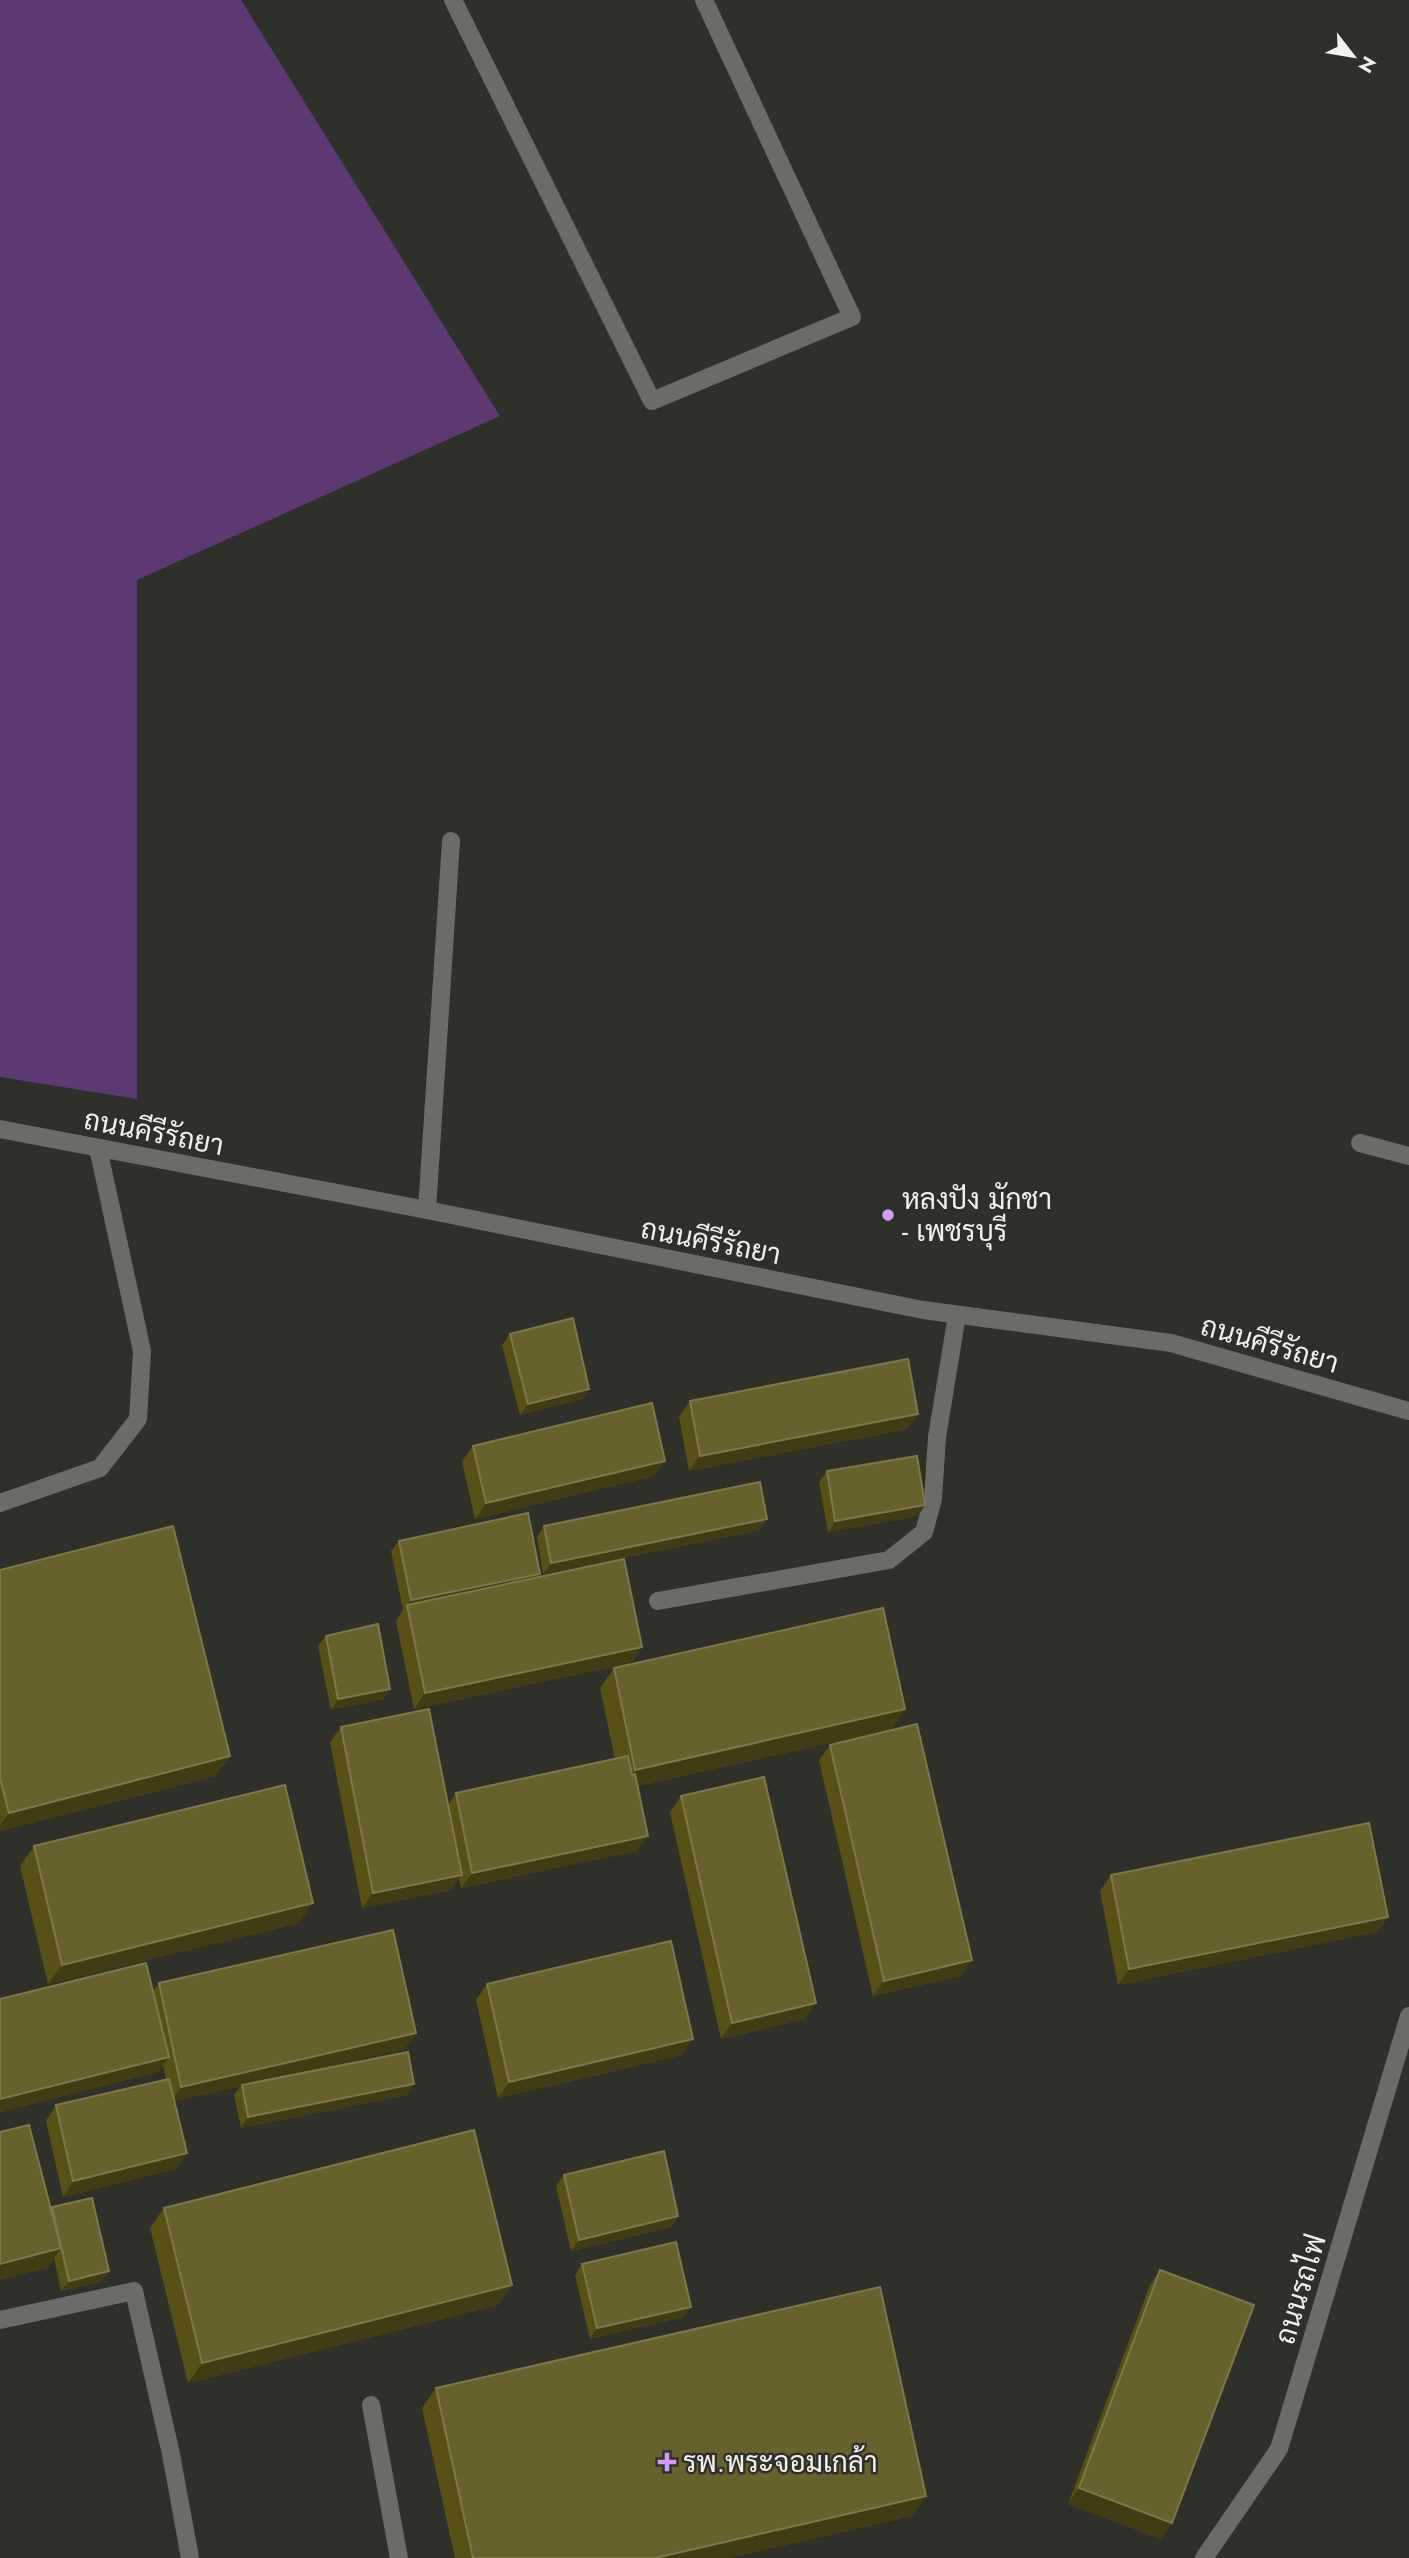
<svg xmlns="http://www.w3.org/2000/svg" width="1409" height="2558" font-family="Jost,Sarabun,sans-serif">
<rect width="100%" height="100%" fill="#30302a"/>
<polygon fill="#5c3972" points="0,0 241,0 500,416 137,580 137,1099 0,1077"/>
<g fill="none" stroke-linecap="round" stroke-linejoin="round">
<g stroke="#6b6b68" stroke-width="18">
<polyline points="453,0 652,401 852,317 704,0"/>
<polyline points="0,1129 427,1210 923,1310 1171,1343 1409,1411"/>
<polyline points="1360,1143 1409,1156"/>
<polyline points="427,1210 451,841"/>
<polyline points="0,1503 100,1468 138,1419 142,1351 98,1148"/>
<polyline points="658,1601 889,1560 924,1532 933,1499 937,1437 957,1315"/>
<polyline points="0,2320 134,2291 171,2454 190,2558"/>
<polyline points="371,2405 399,2558"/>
<polyline points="1204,2558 1279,2449 1409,2016"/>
</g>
</g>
<g fill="#585014">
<polygon points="510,1334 589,1389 582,1399 520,1415 502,1345"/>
<polygon points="690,1401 918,1414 907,1429 689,1471 679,1417"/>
<polygon points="473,1446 665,1461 654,1476 475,1519 462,1461"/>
<polygon points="827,1471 925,1505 918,1516 828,1532 819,1482"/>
<polygon points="767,1519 760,1530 543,1574 537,1537 544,1526"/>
<polygon points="399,1541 540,1574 538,1578 631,1663 414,1709 396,1621 403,1610 391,1551"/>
<polygon points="0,1570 216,1776 0,1831"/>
<polygon points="326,1636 390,1689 383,1699 331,1710 318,1646"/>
<polygon points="614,1668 892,1729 638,1786 648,1836 637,1851 461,1888 459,1878 451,1890 362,1908 330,1742 341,1727 448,1805 456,1793 615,1759 600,1688"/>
<polygon points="830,1745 961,1976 873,1996 819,1760"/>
<polygon points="681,1796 816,2003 805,2019 721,2039 670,1812"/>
<polygon points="34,1846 299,1923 48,1984 20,1866"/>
<polygon points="1111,1875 1388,1917 1377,1932 1118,1985 1100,1891"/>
<polygon points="159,1983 405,2049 287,2076 407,2095 241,2128 234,2095 241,2086 175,2101 176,2169 63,2197 46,2121 56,2105 166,2079 163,2066 158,2072 0,2112 0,1999 153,1991"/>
<polygon points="487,1984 682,2055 498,2098 476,2000"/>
<polygon points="564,2175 678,2216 671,2227 571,2251 556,2186"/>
<polygon points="52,2207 109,2271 101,2282 61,2291 54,2258 47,2268 51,2209"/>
<polygon points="164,2208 498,2305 188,2383 150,2228"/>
<polygon points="582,2264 691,2307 683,2317 590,2339 575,2275"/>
<polygon points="1160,2270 1172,2523 1161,2539 1068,2504 1150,2285"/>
<polygon points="436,2388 912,2516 728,2558 455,2558 422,2408"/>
</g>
<g fill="#413c13">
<polygon points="589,1389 582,1399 520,1415 528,1404"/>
<polygon points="918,1414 907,1429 689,1471 700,1456"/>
<polygon points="665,1461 654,1476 475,1519 486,1503"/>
<polygon points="925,1505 918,1516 828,1532 835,1521"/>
<polygon points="767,1519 760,1530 543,1574 551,1563"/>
<polygon points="540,1574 533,1585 407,1606 411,1600"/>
<polygon points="642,1647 631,1663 414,1709 425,1693"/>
<polygon points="390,1689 383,1699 331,1710 338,1699"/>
<polygon points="905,1709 892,1729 621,1790 635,1770"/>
<polygon points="230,1756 216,1776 0,1831 0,1825 9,1813"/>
<polygon points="648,1836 637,1851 461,1888 472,1873"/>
<polygon points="462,1875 451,1890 362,1908 373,1893"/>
<polygon points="313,1903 299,1923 48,1984 62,1965"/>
<polygon points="1388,1917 1377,1932 1118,1985 1129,1969"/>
<polygon points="972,1960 961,1976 873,1996 884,1981"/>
<polygon points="816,2003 805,2019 721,2039 732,2023"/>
<polygon points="416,2033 405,2049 242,2086 242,2085 241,2086 171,2102 181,2087"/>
<polygon points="693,2039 682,2055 498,2098 509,2082"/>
<polygon points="169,2057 158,2072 0,2112 0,2099"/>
<polygon points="414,2084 407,2095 241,2128 248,2117"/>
<polygon points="187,2153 176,2169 63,2197 73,2181"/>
<polygon points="678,2216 671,2227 571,2251 579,2240"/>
<polygon points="61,2248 47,2268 0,2280 0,2264"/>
<polygon points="109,2271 101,2282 61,2291 69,2281"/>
<polygon points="512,2285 498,2305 188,2383 202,2363"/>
<polygon points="691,2307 683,2317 590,2339 597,2328"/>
<polygon points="1079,2488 1172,2523 1161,2539 1068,2504"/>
<polygon points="926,2496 912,2516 728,2558 655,2558"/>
</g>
<g fill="#68612c" stroke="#7e784a" stroke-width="2">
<polygon points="573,1318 589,1389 528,1404 510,1334"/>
<polygon points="908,1359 918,1414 700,1456 690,1401"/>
<polygon points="652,1403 665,1461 486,1503 473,1446"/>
<polygon points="917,1456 925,1505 835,1521 827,1471"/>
<polygon points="760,1482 767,1519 551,1563 544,1526"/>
<polygon points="528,1513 540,1574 411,1600 399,1541"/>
<polygon points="173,1526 230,1756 9,1813 0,1778 0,1570"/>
<polygon points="624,1559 642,1647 425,1693 407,1605"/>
<polygon points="883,1608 905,1709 635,1770 614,1668"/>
<polygon points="378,1624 390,1689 338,1699 326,1636"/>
<polygon points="429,1709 462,1875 373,1893 341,1727"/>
<polygon points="917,1724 972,1960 884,1981 830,1745"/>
<polygon points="628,1756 632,1775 635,1774 648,1836 472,1873 456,1793"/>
<polygon points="764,1777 816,2003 732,2023 681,1796"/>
<polygon points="285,1785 313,1903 62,1965 34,1846"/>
<polygon points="1369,1823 1388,1917 1129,1969 1111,1875"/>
<polygon points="393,1930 416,2033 181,2087 159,1983"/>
<polygon points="671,1941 693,2039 509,2082 487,1984"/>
<polygon points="146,1963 169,2057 0,2099 0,1999"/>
<polygon points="408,2052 414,2084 248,2117 242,2085"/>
<polygon points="169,2079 187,2153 73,2181 56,2105"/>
<polygon points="29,2125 61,2248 0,2264 0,2132"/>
<polygon points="474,2130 512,2285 202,2363 164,2208"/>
<polygon points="664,2151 678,2216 579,2240 564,2175"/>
<polygon points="92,2198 109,2271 69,2281 52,2207"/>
<polygon points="676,2242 691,2307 597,2328 582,2264"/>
<polygon points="1160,2270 1254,2305 1172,2523 1079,2488"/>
<polygon points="880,2287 926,2496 655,2558 473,2558 436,2388"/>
</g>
<g fill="#d59bfa" stroke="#30302a" stroke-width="2.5">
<circle cx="888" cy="1215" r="7"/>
<path d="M663.5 2451.5h7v7h7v7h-7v7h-7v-7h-7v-7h7z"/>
</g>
<g text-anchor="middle" stroke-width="5" stroke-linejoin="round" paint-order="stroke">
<g font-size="28" fill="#f2f1ee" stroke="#30302a">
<text transform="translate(154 1132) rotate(11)" y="10">ถนนคีรีรัถยา</text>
<text transform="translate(711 1241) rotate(11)" y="10">ถนนคีรีรัถยา</text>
<text transform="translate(1270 1344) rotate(16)" y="10">ถนนคีรีรัถยา</text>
<text transform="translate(1300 2289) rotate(-73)" y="10">ถนนรถไฟ</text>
</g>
<g font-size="28" fill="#f2f1ee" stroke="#30302a" text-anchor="start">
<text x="902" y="1209">หลงปัง มักชา<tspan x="902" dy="32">- เพชรบุรี</tspan></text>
<text x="683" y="2472">รพ.พระจอมเกล้า</text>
</g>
</g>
<g transform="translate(1353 56) rotate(121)" stroke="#30302a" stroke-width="5" paint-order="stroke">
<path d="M0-5L12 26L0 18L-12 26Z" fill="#f2f1ee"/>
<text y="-10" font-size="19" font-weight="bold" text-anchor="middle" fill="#f2f1ee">N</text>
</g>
</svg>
